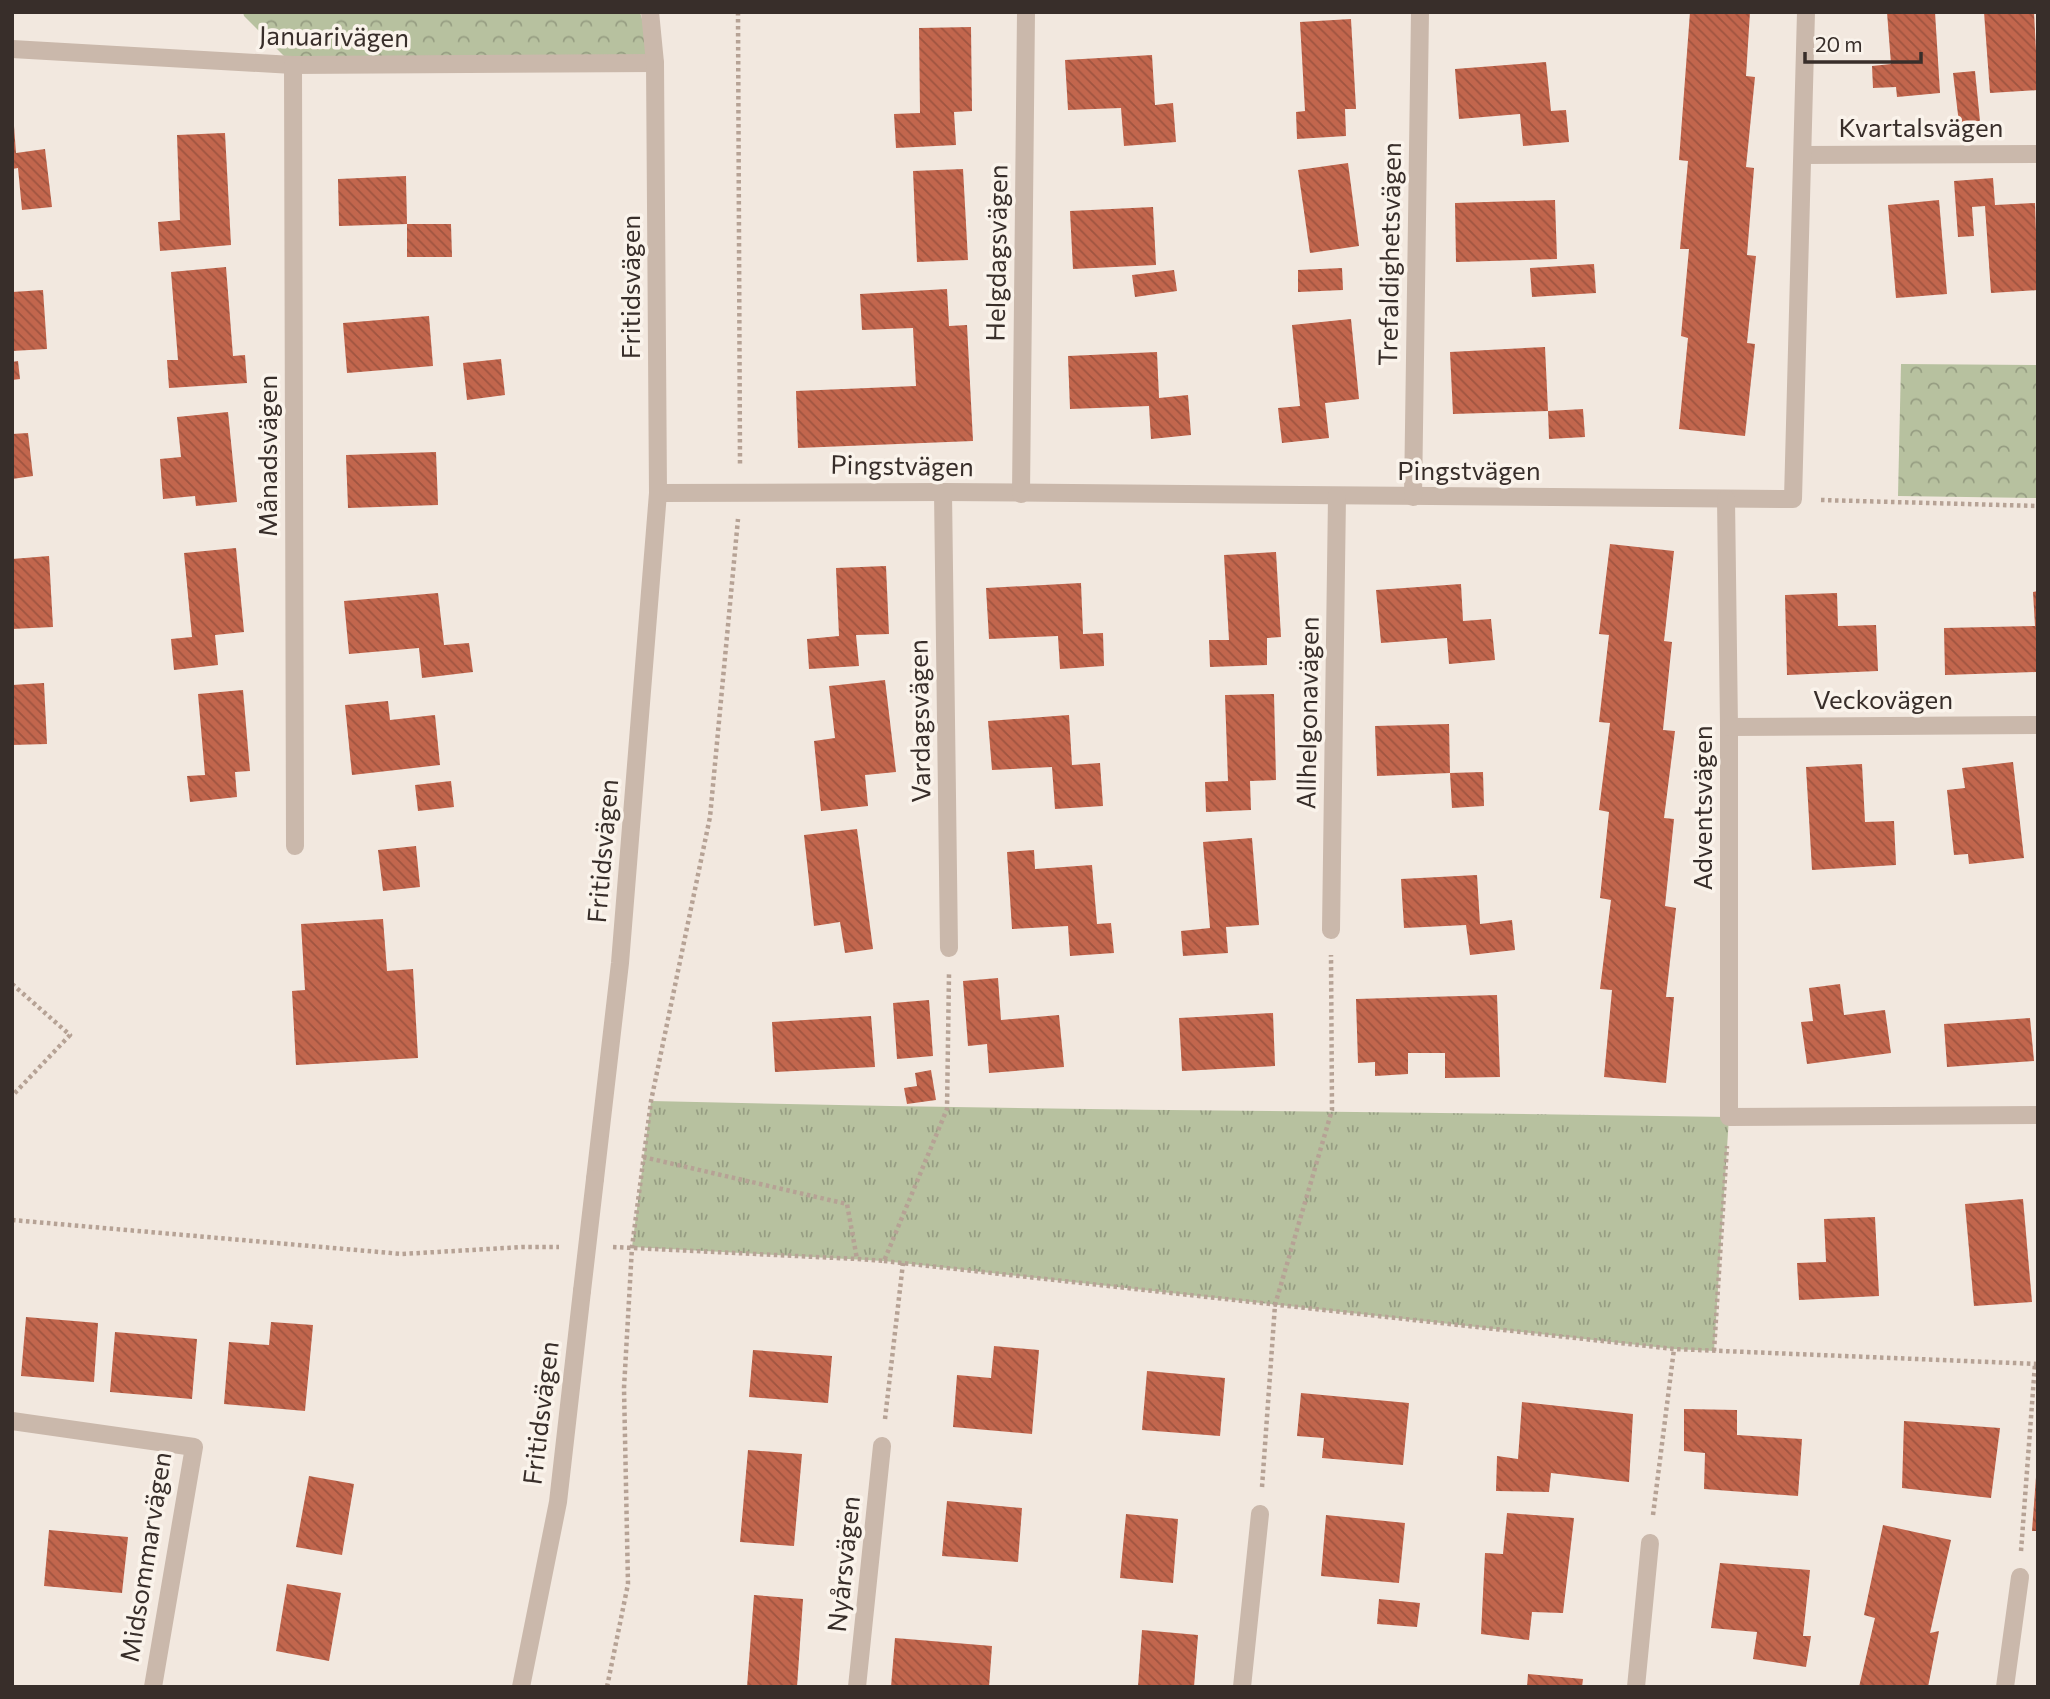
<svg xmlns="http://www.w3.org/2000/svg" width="2050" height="1699" font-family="Commissioner,sans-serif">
<defs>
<pattern id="grass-tufts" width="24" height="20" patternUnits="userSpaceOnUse" patternTransform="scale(1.75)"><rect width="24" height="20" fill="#b7c19f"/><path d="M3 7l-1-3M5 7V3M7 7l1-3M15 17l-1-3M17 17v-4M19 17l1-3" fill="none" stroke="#969d82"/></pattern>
<pattern id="forest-crowns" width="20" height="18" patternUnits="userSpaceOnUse" patternTransform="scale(1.75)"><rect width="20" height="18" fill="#b7c19f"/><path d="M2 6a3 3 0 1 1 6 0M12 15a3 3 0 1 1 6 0" fill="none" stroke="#969d82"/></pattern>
<pattern id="building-back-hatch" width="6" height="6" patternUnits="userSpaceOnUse" patternTransform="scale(1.75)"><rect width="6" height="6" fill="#c2664d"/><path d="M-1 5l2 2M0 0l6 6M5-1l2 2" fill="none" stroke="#9f5440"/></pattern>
</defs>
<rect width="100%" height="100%" fill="#f2e8df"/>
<path fill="url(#grass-tufts)" d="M 651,1101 C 1010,1110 1370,1111 1729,1117 L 1714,1351 L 1674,1349 L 884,1261 L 632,1247 Z"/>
<g fill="url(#forest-crowns)">
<polygon points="243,12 640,12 655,63 293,65 244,16"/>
<polygon points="1901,364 2038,365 2038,498 1898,496"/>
</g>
<g fill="url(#building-back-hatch)">
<polygon points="1690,12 1750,12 1746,76 1755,77 1746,167 1754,168 1747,255 1756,256 1747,343 1755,344 1745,436 1679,429 1688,338 1681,336 1689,249 1680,249 1688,161 1679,160"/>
<polygon points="1887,12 1935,12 1940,93 1897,97 1896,87 1873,88 1872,66 1891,64"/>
<polygon points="1984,12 2034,12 2038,90 1990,93"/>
<polygon points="1351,19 1356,109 1345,109 1346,136 1297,139 1296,112 1305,111 1300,22"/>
<polygon points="971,27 972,111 954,112 956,145 896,148 894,114 920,113 919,28"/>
<polygon points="1152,55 1155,105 1173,103 1176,142 1124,146 1121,108 1068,110 1065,60"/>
<polygon points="1546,62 1551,111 1566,110 1569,142 1523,146 1520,114 1459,119 1455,69"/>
<polygon points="1975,71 1980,121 1959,123 1953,73"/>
<polygon points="12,126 14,126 16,153 45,149 52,207 22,210 18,168 12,169"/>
<polygon points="225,133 231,245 160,251 158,222 180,220 177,135"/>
<polygon points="1348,163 1359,246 1310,253 1298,170"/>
<polygon points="963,169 968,260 917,262 913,171"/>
<polygon points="406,176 407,224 339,226 338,179"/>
<polygon points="1993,178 1995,205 2035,203 2038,290 1991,293 1985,206 1972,207 1974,236 1958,237 1954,181"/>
<polygon points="1555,200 1557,259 1456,262 1455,203"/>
<polygon points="1939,200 1947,294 1896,298 1888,205"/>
<polygon points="1153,207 1156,265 1073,269 1070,211"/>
<polygon points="407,224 451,224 452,257 407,257"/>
<polygon points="1594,264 1596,293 1532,297 1530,268"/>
<polygon points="226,267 233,356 245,355 247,383 169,388 167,360 178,360 171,272"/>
<polygon points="1342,268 1343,290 1298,292 1298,270"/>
<polygon points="1174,270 1177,291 1135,297 1132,275"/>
<polygon points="947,289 949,326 967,325 973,441 798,448 796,391 916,386 913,328 862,330 860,294"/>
<polygon points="43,290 47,349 12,351 12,292"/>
<polygon points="429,316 433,366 347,373 343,323"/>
<polygon points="1351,319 1359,399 1325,403 1329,438 1282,443 1278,408 1300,406 1292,325"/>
<polygon points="1545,347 1548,411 1453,414 1450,352"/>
<polygon points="1157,352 1159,398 1188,395 1191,435 1151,439 1149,406 1070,409 1068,356"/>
<polygon points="501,359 505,395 467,400 463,363"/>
<polygon points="18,361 20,379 12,380 12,362"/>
<polygon points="1583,409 1585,437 1549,439 1548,411"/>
<polygon points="228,412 237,502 196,506 195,496 163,499 160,459 181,457 177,417"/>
<polygon points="28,433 33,476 12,479 12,434"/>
<polygon points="436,452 438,505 348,508 346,455"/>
<polygon points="1610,544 1674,551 1664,641 1672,642 1663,730 1675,731 1664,818 1674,819 1665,906 1676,908 1666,997 1674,997 1666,1083 1604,1077 1612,990 1600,989 1611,900 1600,898 1609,812 1599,810 1610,723 1599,722 1609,635 1599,634"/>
<polygon points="236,548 244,632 215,635 218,665 174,670 171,639 192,637 184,553"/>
<polygon points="1276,552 1281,637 1267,638 1267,665 1210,667 1209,640 1229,640 1224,555"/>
<polygon points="49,556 53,627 12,629 12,559"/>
<polygon points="886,566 889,634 856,635 859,666 809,669 807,639 839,636 836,568"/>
<polygon points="1081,583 1083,634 1103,633 1104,666 1060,669 1058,636 989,639 986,588"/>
<polygon points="1461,584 1463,621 1491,619 1495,660 1449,664 1447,638 1381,643 1376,590"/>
<polygon points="2038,591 2036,672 1945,675 1944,628 2035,626 2033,592"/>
<polygon points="438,593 444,645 469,643 473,672 422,678 419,648 349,654 344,601"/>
<polygon points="1837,593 1838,626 1876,625 1878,671 1787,675 1785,595"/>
<polygon points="885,680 896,772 865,775 868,806 821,811 814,741 835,738 829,686"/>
<polygon points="44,683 47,744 12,745 12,685"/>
<polygon points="243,690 250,771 235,772 237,797 190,802 187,776 205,775 198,694"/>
<polygon points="1274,694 1276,780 1250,781 1251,810 1206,812 1205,782 1228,781 1225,695"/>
<polygon points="388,701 390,720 435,715 440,765 352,775 345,705"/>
<polygon points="1069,715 1072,765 1100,763 1103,806 1055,809 1052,767 992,770 988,721"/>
<polygon points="1449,724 1450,773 1377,776 1375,726"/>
<polygon points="2013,762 2024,858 1969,864 1968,854 1954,855 1947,790 1965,788 1962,768"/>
<polygon points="1862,764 1865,822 1894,821 1896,865 1812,870 1806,767"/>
<polygon points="1483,772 1484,806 1452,808 1450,773"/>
<polygon points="451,781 454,807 418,811 415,785"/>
<polygon points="857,829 873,949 845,953 840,922 814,926 804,835"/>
<polygon points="1252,838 1259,925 1226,927 1228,953 1183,956 1181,931 1210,928 1203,842"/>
<polygon points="416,846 420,887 383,891 378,850"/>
<polygon points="1034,850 1035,869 1092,865 1097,924 1111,923 1114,953 1070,956 1068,926 1012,929 1007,852"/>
<polygon points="1477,875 1480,924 1512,920 1515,950 1470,955 1466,925 1404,928 1401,879"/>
<polygon points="383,919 387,971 413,969 418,1058 296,1065 292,991 305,990 301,924"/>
<polygon points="998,978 1001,1020 1059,1015 1064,1067 989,1073 987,1044 968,1046 963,981"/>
<polygon points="1840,984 1844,1015 1885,1010 1891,1053 1807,1064 1801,1022 1813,1021 1809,988"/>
<polygon points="1497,995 1500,1077 1445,1078 1445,1053 1408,1053 1408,1074 1375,1076 1375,1062 1358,1063 1356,999"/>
<polygon points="929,1000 933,1056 897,1059 893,1003"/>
<polygon points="1273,1013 1275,1066 1182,1071 1179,1018"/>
<polygon points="871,1016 875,1067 775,1072 772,1022"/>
<polygon points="2030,1018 2034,1061 1947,1067 1944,1024"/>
<polygon points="931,1070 936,1100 907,1104 904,1088 917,1086 915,1073"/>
<polygon points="2023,1199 2032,1302 1974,1306 1965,1204"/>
<polygon points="1875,1217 1879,1296 1799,1300 1797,1263 1826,1262 1824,1219"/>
<polygon points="26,1317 98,1323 94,1382 21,1376"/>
<polygon points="271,1322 313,1325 305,1411 224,1404 229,1342 269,1345"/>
<polygon points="115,1332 197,1339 192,1399 110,1392"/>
<polygon points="994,1346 1039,1350 1032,1434 953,1427 957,1375 991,1378"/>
<polygon points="753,1350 832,1356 828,1403 749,1397"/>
<polygon points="1147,1371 1225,1378 1220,1436 1142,1430"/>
<polygon points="1301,1393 1409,1403 1403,1465 1322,1458 1324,1438 1297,1436"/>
<polygon points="1522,1402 1633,1414 1629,1482 1551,1473 1549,1492 1496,1491 1497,1456 1518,1459"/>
<polygon points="1684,1409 1737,1410 1737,1435 1802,1439 1798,1496 1704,1489 1705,1453 1684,1451"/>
<polygon points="1904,1421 2000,1428 1991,1498 1902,1488"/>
<polygon points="748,1450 802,1454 794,1546 740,1542"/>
<polygon points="309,1476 354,1484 342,1555 296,1547"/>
<polygon points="2036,1477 2038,1477 2038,1531 2032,1531"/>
<polygon points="947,1501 1022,1508 1018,1562 942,1556"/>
<polygon points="1507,1513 1574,1518 1563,1613 1532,1612 1529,1640 1481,1634 1485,1553 1503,1554"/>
<polygon points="1126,1514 1178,1519 1173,1583 1120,1578"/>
<polygon points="1326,1515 1405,1523 1399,1583 1321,1576"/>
<polygon points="1883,1525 1951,1540 1930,1633 1939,1631 1928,1687 1859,1687 1875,1618 1864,1615"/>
<polygon points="49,1530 128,1537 122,1593 44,1586"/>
<polygon points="1720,1563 1810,1570 1803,1636 1811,1636 1806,1667 1753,1659 1757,1632 1711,1628"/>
<polygon points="287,1584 341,1593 329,1661 276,1651"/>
<polygon points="754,1595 803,1599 797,1687 747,1687"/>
<polygon points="1379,1599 1420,1603 1417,1627 1377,1624"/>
<polygon points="1142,1630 1198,1635 1194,1687 1138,1687"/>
<polygon points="895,1638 992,1646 989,1687 891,1687"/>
<polygon points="1528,1674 1583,1679 1582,1687 1527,1687"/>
</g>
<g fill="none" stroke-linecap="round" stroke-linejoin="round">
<g stroke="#b6a295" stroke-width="4.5" stroke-dasharray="3.5 3.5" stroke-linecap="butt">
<polyline points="738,12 740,465"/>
<polyline points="1821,500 2038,506"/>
<polyline points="12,984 70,1035 12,1096"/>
<polyline points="643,1157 847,1204 857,1259 884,1261 947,1109 949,974"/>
<polyline points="12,1220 402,1254 523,1247 559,1247"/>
<polyline points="613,1247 857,1259"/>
<polyline points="884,1261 1674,1349 2038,1364"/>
<polyline points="1714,1351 1727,1146"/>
<polyline points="885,1419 903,1263"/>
<polyline points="1262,1487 1275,1305 1332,1110 1331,955"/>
<polyline points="1653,1515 1674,1349"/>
<polyline points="2021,1551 2035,1364"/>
<polyline points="607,1687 628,1584 624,1388 632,1247 651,1101 710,817 738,519"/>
</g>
<g stroke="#cab8ab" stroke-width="18">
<polyline points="12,49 293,65 655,63"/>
<polyline points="293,65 295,846"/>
<polyline points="1803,155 2038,154"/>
<polyline points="943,492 949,948"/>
<polyline points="658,493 943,492 1793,499 1806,12"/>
<polyline points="1021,494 1026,12"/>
<polyline points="1413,497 1420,12"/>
<polyline points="1726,499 1729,727 1729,1117 2038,1115"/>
<polyline points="1729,727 2038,725"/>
<polyline points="1331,930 1337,496"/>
<polyline points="12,1421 194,1447 153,1687"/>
<polyline points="857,1687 882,1446"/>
<polyline points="1242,1687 1260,1514"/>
<polyline points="1636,1687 1650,1543"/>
<polyline points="2005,1687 2020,1577"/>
</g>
<g stroke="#cab8ab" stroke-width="18">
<polyline points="595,1179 620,963 658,493 655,63 650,12"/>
<polyline points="521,1687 558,1502 582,1291"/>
</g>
<polyline stroke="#cab8ab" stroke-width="18" points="582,1291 595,1179"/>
</g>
<g text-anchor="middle" stroke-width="7" stroke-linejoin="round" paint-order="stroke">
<g font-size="26" fill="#382e2a" stroke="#faf3eb">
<text transform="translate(334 37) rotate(1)" y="9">Januarivägen</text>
<text x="1921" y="137">Kvartalsvägen</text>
<text transform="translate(997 253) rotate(-89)" y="9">Helgdagsvägen</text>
<text transform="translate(1390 254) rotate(-89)" y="9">Trefaldighetsvägen</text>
<text transform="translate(631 287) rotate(-90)" y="9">Fritidsvägen</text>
<text transform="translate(268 456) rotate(-90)" y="9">Månadsvägen</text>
<text transform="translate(902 466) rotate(1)" y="9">Pingstvägen</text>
<text x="1469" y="480">Pingstvägen</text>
<text x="1883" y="709">Veckovägen</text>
<text transform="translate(1308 713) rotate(-89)" y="9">Allhelgonavägen</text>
<text transform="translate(920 721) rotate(-91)" y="9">Vardagsvägen</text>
<text transform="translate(1703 808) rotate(-90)" y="9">Adventsvägen</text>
<text transform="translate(603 851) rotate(-85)" y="9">Fritidsvägen</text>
<text transform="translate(541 1413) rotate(-83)" y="9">Fritidsvägen</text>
<text transform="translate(146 1557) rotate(-81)" y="9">Midsommarvägen</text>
<text transform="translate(844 1564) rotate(-84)" y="9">Nyårsvägen</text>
</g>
</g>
<rect width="2050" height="1699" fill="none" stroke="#382e2a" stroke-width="28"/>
<path d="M1805 52v10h116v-10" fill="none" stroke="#382e2a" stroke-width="3.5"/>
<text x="1815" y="52" font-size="21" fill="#382e2a" stroke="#faf3eb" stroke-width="5" paint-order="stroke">20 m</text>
</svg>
